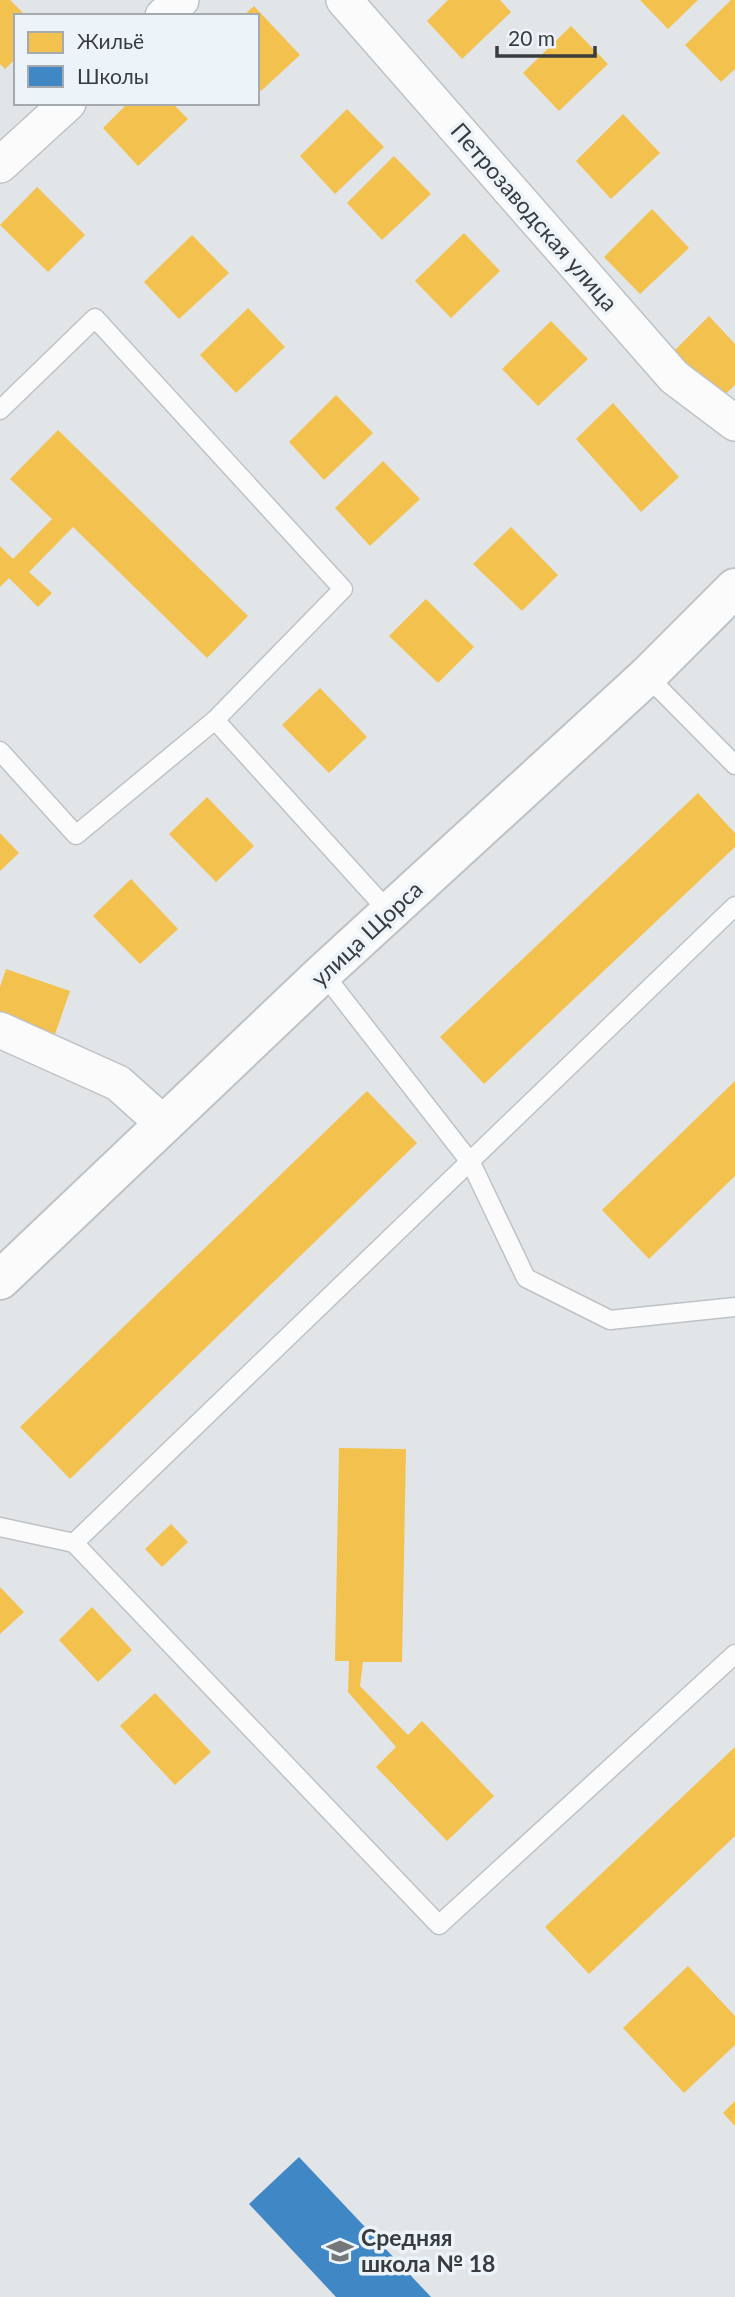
<svg xmlns="http://www.w3.org/2000/svg" width="735" height="2297" font-family="Lato,sans-serif">
<rect width="100%" height="100%" fill="#e2e5e8"/>
<g fill="#f2c14e">
<polygon points="0,0 10,0 26,16 16,16 16,58 5,69 0,64"/>
<polygon points="448,0 500,0 511,12 462,59 427,21"/>
<polygon points="640,0 698,0 668,29"/>
<polygon points="731,0 735,0 735,69 721,82 685,45"/>
<polygon points="254,6 300,55 261,91 257,86 257,16 243,16"/>
<polygon points="571,26 608,64 559,111 523,73"/>
<polygon points="128,103 172,103 188,119 138,166 103,128"/>
<polygon points="347,109 384,147 335,194 300,156"/>
<polygon points="623,114 660,153 611,199 576,161"/>
<polygon points="394,156 431,194 382,240 347,203"/>
<polygon points="37,187 85,235 48,272 0,225"/>
<polygon points="652,209 689,248 640,294 604,257"/>
<polygon points="464,233 500,271 451,318 415,281"/>
<polygon points="192,235 229,273 179,319 144,282"/>
<polygon points="248,308 285,347 236,393 200,355"/>
<polygon points="709,316 735,344 735,385 718,401 671,354"/>
<polygon points="551,321 588,359 538,406 502,369"/>
<polygon points="336,395 373,433 324,480 289,442"/>
<polygon points="613,403 679,477 641,512 576,439"/>
<polygon points="58,430 248,616 207,658 73,527 29,572 52,593 38,607 9,578 0,587 0,546 13,559 52,519 10,479"/>
<polygon points="383,461 420,499 370,546 335,508"/>
<polygon points="511,527 558,575 522,611 473,564"/>
<polygon points="426,599 474,647 438,683 389,636"/>
<polygon points="320,688 367,737 329,773 282,725"/>
<polygon points="698,793 735,833 735,847 484,1084 440,1037"/>
<polygon points="207,797 254,846 216,882 169,834"/>
<polygon points="0,833 19,853 0,871"/>
<polygon points="131,879 178,929 140,964 93,916"/>
<polygon points="6,969 70,991 53,1040 0,1023 0,987"/>
<polygon points="735,1081 735,1176 649,1259 602,1210"/>
<polygon points="367,1091 417,1143 70,1479 20,1427"/>
<polygon points="339,1448 406,1449 402,1662 363,1662 360,1686 408,1735 422,1721 494,1796 447,1841 376,1767 396,1747 348,1692 349,1661 335,1661"/>
<polygon points="171,1524 188,1542 162,1567 145,1549"/>
<polygon points="0,1587 24,1612 0,1634"/>
<polygon points="92,1607 132,1650 98,1682 59,1640"/>
<polygon points="155,1693 211,1752 175,1785 120,1726"/>
<polygon points="735,1747 735,1836 589,1974 545,1927"/>
<polygon points="688,1966 735,2016 735,2045 684,2093 623,2028"/>
<polygon points="735,2101 735,2126 723,2113"/>
</g>
<polygon fill="#3f88c5" points="299,2157 431,2297 336,2297 249,2204"/>
<g fill="none" stroke-linecap="round" stroke-linejoin="round">
<defs>
<g id="service">
<polyline points="0,410 95,318 343,589 215,720 389,912"/>
<polyline points="647,676 735,765"/>
<polyline points="0,751 76,835 215,720"/>
<polyline points="323,973 471,1163 526,1278 610,1320 735,1307"/>
<polyline points="0,1527 74,1543 439,1925 735,1654"/>
<polyline points="74,1543 735,906"/>
</g>
<g id="minor">
<polyline points="344,0 674,377 735,423"/>
<polyline points="163,16 181,0"/>
<polyline points="0,165 68,103"/>
<polyline points="0,1030 118,1083 165,1125"/>
</g>
<polyline id="tertiary" points="0,1280 323,973 647,676 735,588"/>
</defs>
<use href="#service" stroke="#bfc2c5" stroke-width="21"/>
<use href="#minor" stroke="#bfc2c5" stroke-width="38"/>
<use href="#tertiary" stroke="#bfc2c5" stroke-width="42"/>
<use href="#service" stroke="#fbfbfc" stroke-width="18"/>
<use href="#minor" stroke="#fbfbfc" stroke-width="35"/>
<use href="#tertiary" stroke="#fbfbfc" stroke-width="38"/>
</g>
<defs>
<symbol id="school-bare" viewBox="-9 -9 18 18"><path d="M0-5L7-2L0 1L-7-2ZM-4 1L0 2.5L4 1V4Q0 6-4 4Z" fill="#74777a" stroke="#ecf3f9" stroke-width="2.5" paint-order="stroke"/></symbol>
</defs>
<g fill-rule="evenodd">
<use href="#school-bare" x="321" y="2232" width="38" height="38"/>
</g>
<g text-anchor="middle" stroke-width="7" stroke-linejoin="round" paint-order="stroke">
<g font-size="23" fill="#393c3e" stroke="#ecf3f9">
<text transform="translate(534 217) rotate(49)" y="8">Петрозаводская улица</text>
<text transform="translate(367 934) rotate(-43)" y="8">улица Щорса</text>
</g>
<g font-size="23" font-weight="bold" fill="#393c3e" stroke="#ecf3f9" text-anchor="start">
<text x="361" y="2246">Средняя<tspan x="361" dy="26">школа № 18</tspan></text>
</g>
</g>
<rect x="14" y="14" width="245" height="91" fill="#ecf3f9" stroke="#a4aaae" stroke-width="2"/>
<rect x="28" y="32" width="35" height="21" fill="#f2c14e" stroke="#a4aaae" stroke-width="2"/>
<text x="77" y="49" font-size="21" fill="#393c3e">Жильё</text>
<rect x="28" y="66" width="35" height="21" fill="#3f88c5" stroke="#a4aaae" stroke-width="2"/>
<text x="77" y="84" font-size="21" fill="#393c3e">Школы</text>
<path d="M497 46v10h98v-10" fill="none" stroke="#393c3e" stroke-width="3.5"/>
<text x="508" y="46" font-size="21" fill="#393c3e" stroke="#ecf3f9" stroke-width="5" paint-order="stroke">20 m</text>
</svg>
